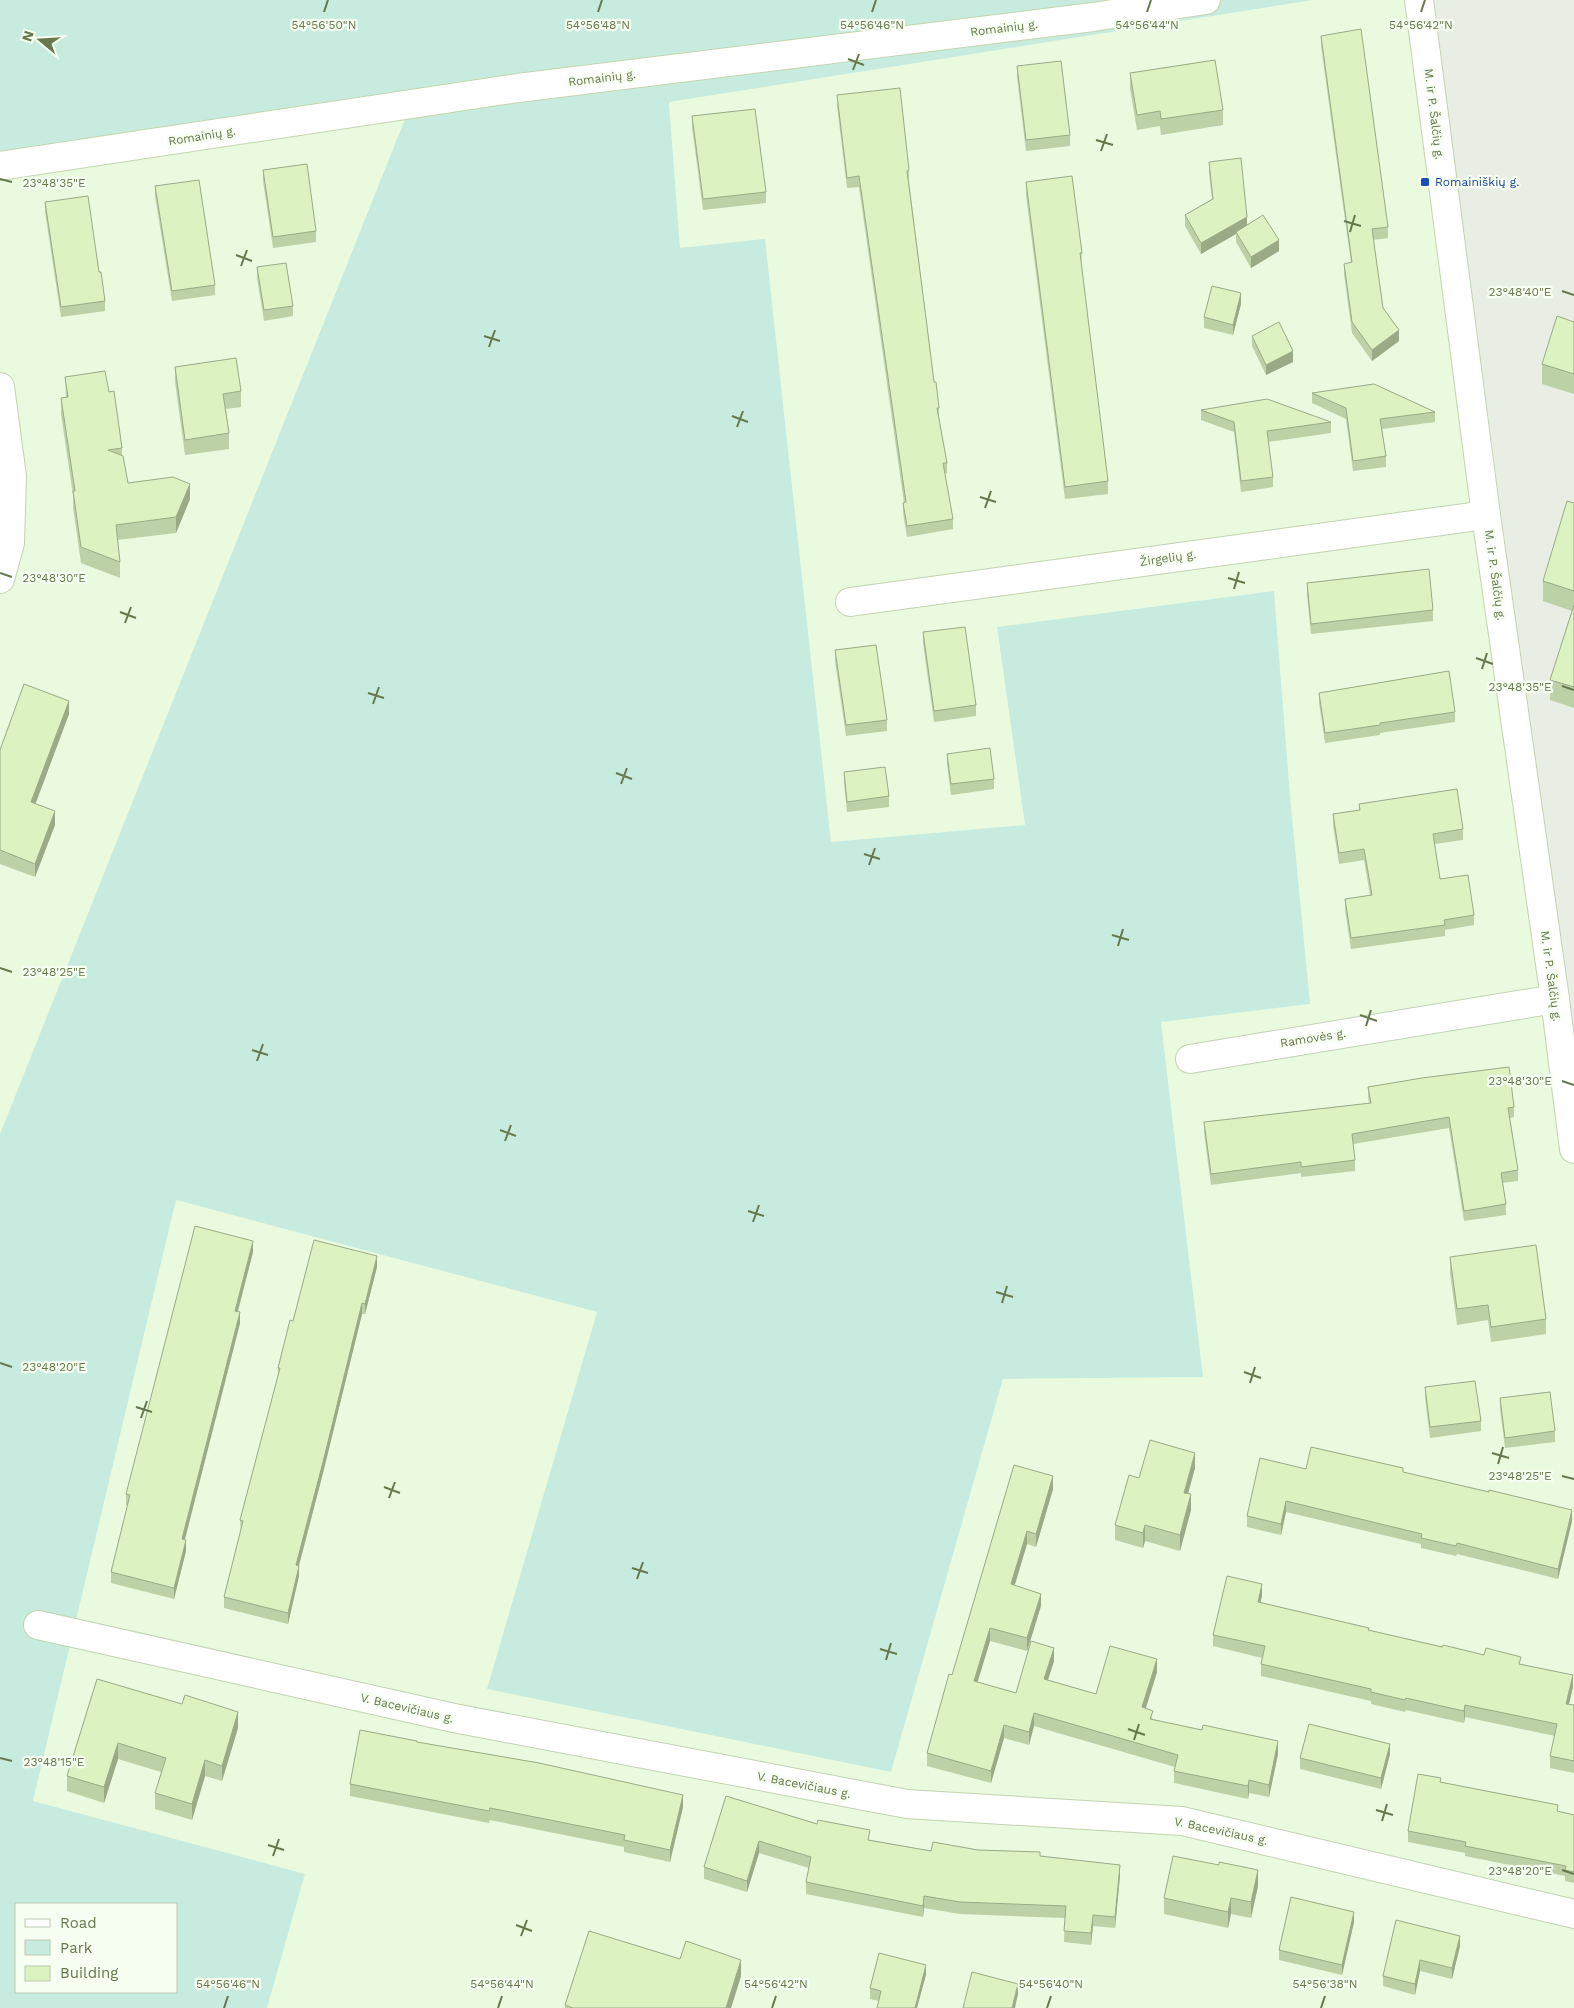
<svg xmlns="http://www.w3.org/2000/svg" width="1574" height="2008" font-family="'Work Sans',sans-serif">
<rect width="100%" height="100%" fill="#f0fdea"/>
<g fill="#e9fade">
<polygon points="1313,0 1433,0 1574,1063 1574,2008 267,2008 305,1874 33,1802 176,1200 597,1312 488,1689 891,1772 1003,1379 1203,1377 1161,1021 1290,796 1274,591 997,627 1025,825 831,842 765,239 680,249 669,101"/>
<polygon points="407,114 0,1134 0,167"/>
</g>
<polygon fill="#e8eee3" points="1433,0 1574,0 1574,1063 1562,974"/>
<path fill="#c7ecdf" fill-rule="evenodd" d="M 0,0 L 1313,0 L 669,102 L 680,248 L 765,239 L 831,842 L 1025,825 L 997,627 L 1274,591 L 1290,796 L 1310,1004 L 1161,1022 L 1203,1377 L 1003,1379 L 891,1772 L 487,1689 L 597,1312 L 176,1200 L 33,1801 L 305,1874 L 267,2008 L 0,2008 L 0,1134 L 407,114 L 0,167 ZM 16,1904 L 176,1904 L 176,1992 L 16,1992 Z"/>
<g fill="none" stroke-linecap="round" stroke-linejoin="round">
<defs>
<g id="minor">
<polyline points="1419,0 1486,515 1555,999 1574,1149"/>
<polyline points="0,387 12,476 10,543 0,579"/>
<polyline points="850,602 1486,515"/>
<polyline points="1190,1059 1555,999"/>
<polyline points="38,1625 454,1718 907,1804 1182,1821 1574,1914"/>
</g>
<polyline id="secondary" points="0,166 518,88 1093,17 1206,0"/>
</defs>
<use href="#minor" stroke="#c2d3b1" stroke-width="30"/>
<use href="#secondary" stroke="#c2d6ae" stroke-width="30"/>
<use href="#minor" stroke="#fff" stroke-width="28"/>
<use href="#secondary" stroke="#fff" stroke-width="28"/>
</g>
<g fill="#bdd1a6">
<polygon points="1321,36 1388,227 1388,238 1373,240 1383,308 1399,341 1372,361 1352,333 1344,274 1344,264 1351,263 1321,46"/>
<polygon points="1017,66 1070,135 1070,146 1026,151 1017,77"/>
<polygon points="1130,73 1223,110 1223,125 1161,135 1160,126 1137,130 1130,89"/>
<polygon points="837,95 909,170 909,181 927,326 934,382 939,408 939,419 947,463 947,473 945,474 953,519 953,529 907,537 903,513 903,503 904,503 859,187 847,188 837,106"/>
<polygon points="692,116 766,192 766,203 703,210 692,127"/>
<polygon points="1209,162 1247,224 1279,251 1251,268 1236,242 1236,234 1201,254 1185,226 1185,215 1212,199 1209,173"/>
<polygon points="263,170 316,231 316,242 273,248 263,181"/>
<polygon points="1026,182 1082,253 1081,265 1108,481 1108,494 1065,499 1026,195"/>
<polygon points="155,186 215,285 215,295 172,301 155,196"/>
<polygon points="45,202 105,301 105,311 61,317 45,212"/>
<polygon points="257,267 293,306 293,316 264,321 257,278"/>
<polygon points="1241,304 1233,335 1204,328 1204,317"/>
<polygon points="1574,322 1574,394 1542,384 1542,364"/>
<polygon points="1252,336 1293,362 1266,375 1252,346"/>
<polygon points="175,367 241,391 241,407 226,409 229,433 229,449 185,455 175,382"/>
<polygon points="65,377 109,392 122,448 122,456 128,483 190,499 176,533 117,540 120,562 120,578 81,563 73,507 73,495 61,414 61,398 66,398"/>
<polygon points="1312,393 1435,412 1435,422 1382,429 1386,456 1386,467 1353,471 1346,419 1312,403"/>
<polygon points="1201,410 1331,422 1331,433 1268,442 1273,477 1273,487 1241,492 1234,432 1201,420"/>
<polygon points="1574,503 1574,708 1550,700 1550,680 1572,611 1543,601 1543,581"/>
<polygon points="1307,583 1433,610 1433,621 1311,634 1307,594"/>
<polygon points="923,632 976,705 976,716 934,722 923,643"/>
<polygon points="835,650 887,720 887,731 846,736 835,661"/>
<polygon points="1319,693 1455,712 1455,722 1380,733 1380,735 1325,743 1319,703"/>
<polygon points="69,714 35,804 55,825 35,877 0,864 0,750"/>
<polygon points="947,754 994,779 994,789 951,795 947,764"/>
<polygon points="844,772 889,796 889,807 847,812 844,783"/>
<polygon points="1359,804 1463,829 1463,840 1435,844 1440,879 1474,915 1474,925 1445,930 1445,936 1351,949 1345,910 1345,899 1370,895 1364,860 1339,864 1333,825 1333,814 1359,810"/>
<polygon points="1368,1087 1514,1107 1514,1117 1510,1118 1518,1170 1518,1181 1502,1183 1506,1204 1506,1215 1464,1221 1449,1128 1353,1144 1355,1160 1355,1171 1301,1177 1301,1173 1211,1185 1204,1133 1204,1122 1369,1103 1368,1097"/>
<polygon points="253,1252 238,1312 240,1323 185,1540 186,1551 174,1599 111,1583 111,1572 128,1505 126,1505 126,1494"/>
<polygon points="1450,1257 1546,1319 1546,1334 1491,1342 1488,1320 1457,1325 1450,1273"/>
<polygon points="377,1267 365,1314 362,1314 323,1473 299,1566 299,1576 288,1624 224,1608 224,1597 241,1531 240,1520 278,1376 278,1368 293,1321"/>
<polygon points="1425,1387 1481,1421 1481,1431 1430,1438 1425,1398"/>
<polygon points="1500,1398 1555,1431 1555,1442 1505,1448 1500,1409"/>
<polygon points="1014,1465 1053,1489 1036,1547 1027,1544 1015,1585 1041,1606 1027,1651 990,1641 977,1682 1016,1693 1054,1661 1048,1680 1096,1694 1157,1672 1146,1708 1153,1719 1278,1754 1269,1797 1249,1793 1248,1799 1174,1783 1174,1771 1175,1767 1034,1726 1029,1745 1004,1738 991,1783 927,1766 927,1753 952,1675"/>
<polygon points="1195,1468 1188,1494 1191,1510 1180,1551 1145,1541 1143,1548 1115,1540 1115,1525 1139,1478"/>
<polygon points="1306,1469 1403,1472 1572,1521 1558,1579 1457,1554 1456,1556 1421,1548 1421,1544 1286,1512 1281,1535 1247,1527 1247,1516"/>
<polygon points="1262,1596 1260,1602 1369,1630 1521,1665 1573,1687 1569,1704 1574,1705 1574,1773 1550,1768 1550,1756 1555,1736 1465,1717 1464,1723 1406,1710 1405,1712 1371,1704 1371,1701 1261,1676 1261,1664 1262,1658 1213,1646 1213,1635"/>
<polygon points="97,1679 238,1728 222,1781 205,1776 192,1820 155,1809 155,1793 161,1772 118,1759 104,1803 67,1791 67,1776"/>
<polygon points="417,1742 683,1807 670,1862 624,1852 624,1847 490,1820 489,1823 350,1796 350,1784"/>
<polygon points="1390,1754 1381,1789 1300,1769 1300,1758"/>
<polygon points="1441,1782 1574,1815 1574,1883 1565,1881 1565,1876 1465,1856 1465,1853 1408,1842 1408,1831"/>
<polygon points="726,1796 870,1840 931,1851 978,1850 1040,1856 1120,1876 1115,1928 1093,1926 1091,1945 1064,1942 1065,1918 960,1914 924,1908 923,1917 806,1894 806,1882 809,1868 759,1853 747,1892 704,1879 704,1867"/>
<polygon points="1219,1865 1258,1886 1251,1918 1231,1914 1228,1928 1164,1914 1164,1898"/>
<polygon points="1396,1920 1460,1946 1452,1979 1420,1971 1415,1995 1383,1986 1383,1976"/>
<polygon points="1354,1922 1342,1975 1279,1960 1279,1950"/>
<polygon points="680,1959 741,1976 731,2008 565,2008 565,2005"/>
<polygon points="926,1975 879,2001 870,1999 870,1988"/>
</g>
<g fill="#9aaa87">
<polygon points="1247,217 1247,227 1236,232 1236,234 1201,254 1201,243"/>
<polygon points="1279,240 1279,251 1251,268 1251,257"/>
<polygon points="1241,293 1241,304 1233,335 1233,325"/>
<polygon points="1399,330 1399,341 1372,361 1372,350"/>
<polygon points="1293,351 1293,362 1266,375 1266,365"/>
<polygon points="190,484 190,499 176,533 176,517"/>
<polygon points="69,701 69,714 31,816 31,802"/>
<polygon points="55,811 55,825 35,877 35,864"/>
<polygon points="253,1241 253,1252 235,1321 235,1311"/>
<polygon points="377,1256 377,1267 365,1314 365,1304"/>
<polygon points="362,1303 362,1314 323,1473 296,1576 296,1565"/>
<polygon points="240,1312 240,1323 182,1550 182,1539"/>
<polygon points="1195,1453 1195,1468 1184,1508 1184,1493"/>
<polygon points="1053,1476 1053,1489 1036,1547 1036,1534"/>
<polygon points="1191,1494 1191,1510 1180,1551 1180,1535"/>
<polygon points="1286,1501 1286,1512 1281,1535 1281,1524"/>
<polygon points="1572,1510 1572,1521 1558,1579 1558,1569"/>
<polygon points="1145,1525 1145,1541 1143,1548 1143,1533"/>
<polygon points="1027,1531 1027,1544 1011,1597 1011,1584"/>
<polygon points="186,1540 186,1551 174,1599 174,1588"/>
<polygon points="299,1566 299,1576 288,1624 288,1613"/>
<polygon points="1262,1584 1262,1596 1258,1613 1258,1602"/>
<polygon points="1041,1594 1041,1606 1027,1651 1027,1638"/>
<polygon points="990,1628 990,1641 974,1694 974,1681"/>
<polygon points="1054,1648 1054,1661 1044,1692 1044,1679"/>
<polygon points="1157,1659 1157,1672 1142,1720 1142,1707"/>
<polygon points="1573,1675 1573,1687 1566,1716 1566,1704"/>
<polygon points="1465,1705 1465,1717 1464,1723 1464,1711"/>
<polygon points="238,1712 238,1728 222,1781 222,1766"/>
<polygon points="1034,1713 1034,1726 1029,1745 1029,1732"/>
<polygon points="1004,1725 1004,1738 991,1783 991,1771"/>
<polygon points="1278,1741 1278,1754 1269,1797 1269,1785"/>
<polygon points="118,1743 118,1759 104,1803 104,1787"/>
<polygon points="1390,1744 1390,1754 1381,1789 1381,1778"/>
<polygon points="205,1760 205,1776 192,1820 192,1804"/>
<polygon points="1249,1780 1249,1793 1248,1799 1248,1786"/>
<polygon points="683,1795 683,1807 670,1862 670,1850"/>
<polygon points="759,1841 759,1853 747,1892 747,1881"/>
<polygon points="1120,1865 1120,1876 1115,1928 1115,1917"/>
<polygon points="1258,1870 1258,1886 1251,1918 1251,1902"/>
<polygon points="924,1896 924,1908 923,1917 923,1906"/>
<polygon points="1231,1898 1231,1914 1228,1928 1228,1912"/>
<polygon points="1354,1912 1354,1922 1342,1975 1342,1965"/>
<polygon points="1093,1915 1093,1926 1091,1945 1091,1933"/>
<polygon points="1460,1936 1460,1946 1452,1979 1452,1968"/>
<polygon points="741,1960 741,1976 731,2008 726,2008"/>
<polygon points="1420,1960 1420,1971 1415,1995 1415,1984"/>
<polygon points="926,1965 926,1975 917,2008 915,2008"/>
<polygon points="1018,1984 1018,1994 1015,2008 1012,2008"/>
</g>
<g fill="#dcf3c1" stroke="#9aaa87">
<polygon points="1361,29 1388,227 1372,229 1383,308 1399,330 1372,350 1352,322 1344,264 1352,262 1321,36"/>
<polygon points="1215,60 1223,110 1161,119 1160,111 1137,115 1130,73"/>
<polygon points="1061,61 1070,135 1026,140 1017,66"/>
<polygon points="900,88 909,170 907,171 927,326 934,382 936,382 939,408 937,408 947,463 943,463 953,519 907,526 903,503 906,502 859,176 847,178 837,95"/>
<polygon points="755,109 766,192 703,199 692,116"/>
<polygon points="1241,158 1247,217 1201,243 1185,215 1213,199 1209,162"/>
<polygon points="307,164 316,231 273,237 263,170"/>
<polygon points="1072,176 1082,253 1080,253 1108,481 1065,487 1026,182"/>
<polygon points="199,180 215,285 172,291 155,186"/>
<polygon points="88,196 99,272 101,272 105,301 61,307 45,202"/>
<polygon points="1263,215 1279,240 1251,257 1236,232"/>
<polygon points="286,263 293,306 264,310 257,267"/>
<polygon points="1212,286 1241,293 1233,325 1204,317"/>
<polygon points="1557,316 1574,322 1574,374 1542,364"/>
<polygon points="1279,322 1293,351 1266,365 1252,336"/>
<polygon points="236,358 241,391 223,394 229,433 185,440 175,367"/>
<polygon points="105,371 109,392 114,391 122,448 108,450 123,456 128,483 173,477 190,484 176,517 116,525 120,562 81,547 73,491 75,491 61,398 68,397 65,377"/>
<polygon points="1374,384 1435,412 1380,419 1386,456 1353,461 1346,408 1312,393"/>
<polygon points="1267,399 1331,422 1267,431 1273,477 1241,481 1234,422 1201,410"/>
<polygon points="1567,501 1574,503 1574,591 1543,581"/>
<polygon points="1429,569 1433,610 1311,624 1307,583"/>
<polygon points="1574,605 1574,687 1550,680"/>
<polygon points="965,627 976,705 934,711 923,632"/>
<polygon points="876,645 887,720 846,725 835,650"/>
<polygon points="1449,671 1455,712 1380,723 1380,725 1325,733 1319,693"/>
<polygon points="24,684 69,701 31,802 55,811 35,864 0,850 0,750"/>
<polygon points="990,748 994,779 951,784 947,754"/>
<polygon points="885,767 889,796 847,802 844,772"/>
<polygon points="1457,789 1463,829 1433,834 1440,879 1468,875 1474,915 1444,920 1445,925 1351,938 1345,899 1372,895 1364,849 1339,853 1333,814 1360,810 1359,804"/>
<polygon points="1509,1067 1514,1107 1508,1108 1518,1170 1501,1173 1506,1204 1464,1211 1449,1117 1352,1134 1355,1160 1301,1167 1301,1162 1211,1174 1204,1122 1371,1103 1368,1087 1422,1078"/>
<polygon points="195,1226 253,1241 235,1311 240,1312 182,1539 186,1540 174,1588 111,1572 130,1495 126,1494"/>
<polygon points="314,1240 377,1256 365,1304 362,1303 323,1462 296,1565 299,1566 288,1613 224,1597 243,1521 240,1520 280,1368 278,1368 290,1320 293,1321"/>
<polygon points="1536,1245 1546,1319 1491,1327 1488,1305 1457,1309 1450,1257"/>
<polygon points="1475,1381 1481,1421 1430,1427 1425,1387"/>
<polygon points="1550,1392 1555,1431 1505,1438 1500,1398"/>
<polygon points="1150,1440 1195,1453 1184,1493 1191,1494 1180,1535 1145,1525 1143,1533 1115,1525 1129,1475 1139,1478"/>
<polygon points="1311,1447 1403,1468 1403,1472 1489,1492 1489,1490 1572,1510 1558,1569 1457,1543 1456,1546 1421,1538 1422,1534 1286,1501 1281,1524 1247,1516 1260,1458 1306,1469"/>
<polygon points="1014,1465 1053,1476 1036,1534 1027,1531 1011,1584 1041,1594 1027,1638 990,1628 974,1681 1016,1693 1031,1641 1054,1648 1044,1679 1096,1694 1110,1646 1157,1659 1142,1707 1153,1711 1150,1719 1202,1730 1203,1725 1278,1741 1269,1785 1249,1780 1248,1786 1174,1771 1178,1755 1034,1713 1029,1732 1004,1725 991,1771 927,1753 949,1674 952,1675"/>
<polygon points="1227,1576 1262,1584 1258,1602 1369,1628 1368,1630 1442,1647 1443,1645 1484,1655 1486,1648 1521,1657 1519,1664 1573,1675 1566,1704 1574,1705 1574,1761 1550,1756 1557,1724 1465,1705 1464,1711 1406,1698 1405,1700 1371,1692 1371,1689 1261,1664 1265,1646 1213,1635"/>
<polygon points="97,1679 182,1704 185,1695 238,1712 222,1766 205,1760 192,1804 155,1793 166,1758 118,1743 104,1787 67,1776"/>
<polygon points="1309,1724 1390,1744 1381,1778 1300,1758"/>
<polygon points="360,1730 417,1741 417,1742 539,1763 683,1795 670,1850 624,1840 625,1835 490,1808 489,1811 350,1784"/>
<polygon points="1418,1774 1441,1778 1440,1782 1558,1805 1557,1811 1574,1815 1574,1872 1565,1870 1566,1866 1465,1846 1466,1842 1408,1831"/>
<polygon points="726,1796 817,1824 818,1820 870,1830 868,1840 931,1851 933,1842 978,1850 1040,1852 1040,1856 1120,1865 1115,1917 1093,1915 1091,1933 1064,1931 1066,1906 960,1902 924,1896 923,1906 806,1882 811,1857 759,1841 747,1881 704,1867"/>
<polygon points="1173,1856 1219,1865 1219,1862 1258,1870 1251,1902 1231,1898 1228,1912 1164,1898"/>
<polygon points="1291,1897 1354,1912 1342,1965 1279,1950"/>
<polygon points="1396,1920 1460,1936 1452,1968 1420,1960 1415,1984 1383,1976"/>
<polygon points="589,1931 680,1959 686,1941 741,1960 726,2008 573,2008 565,2005"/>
<polygon points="879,1953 926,1965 915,2008 877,2008 881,1991 870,1988"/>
<polygon points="972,1972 1018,1984 1012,2008 963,2008"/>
</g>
<path fill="none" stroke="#66794c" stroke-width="2" d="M 324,12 L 328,0M 598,12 L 602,0M 872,12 L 876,0M 1147,12 L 1151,0M 1421,12 L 1425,0M 848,59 L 864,65M 853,70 L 859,54M 1096,140 L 1113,145M 1101,151 L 1107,134M 0,179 L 12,182M 1344,221 L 1361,226M 1350,232 L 1355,215M 236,255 L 252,261M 241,266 L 247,250M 1562,291 L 1574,295M 484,336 L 500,341M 489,347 L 495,330M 732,416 L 748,422M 737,427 L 743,411M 980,497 L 996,502M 985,508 L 991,491M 0,573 L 12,577M 1228,578 L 1245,583M 1234,589 L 1239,572M 120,612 L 136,618M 125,623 L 131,607M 1476,658 L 1493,664M 1482,669 L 1487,653M 1562,686 L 1574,690M 368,693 L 384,698M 373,704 L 379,687M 616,773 L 632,779M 621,784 L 627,768M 864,854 L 880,859M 869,865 L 875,848M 1112,935 L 1129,940M 1118,946 L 1123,929M 0,968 L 12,972M 1360,1015 L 1377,1021M 1366,1026 L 1371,1010M 252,1050 L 268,1055M 257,1061 L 263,1044M 1562,1081 L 1574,1085M 500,1130 L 516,1136M 505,1141 L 511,1125M 748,1211 L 764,1216M 753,1222 L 759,1205M 996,1292 L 1013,1297M 1002,1303 L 1007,1286M 0,1363 L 12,1367M 1244,1372 L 1261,1378M 1250,1383 L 1255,1367M 136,1407 L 152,1412M 141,1418 L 147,1401M 1492,1453 L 1509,1458M 1498,1464 L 1503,1447M 1562,1476 L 1574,1479M 384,1487 L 400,1493M 389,1498 L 395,1482M 632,1568 L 648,1573M 637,1579 L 643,1562M 880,1649 L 897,1654M 886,1660 L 891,1643M 1128,1729 L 1145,1735M 1134,1740 L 1139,1724M 0,1758 L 12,1761M 1376,1810 L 1393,1815M 1382,1821 L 1387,1804M 268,1845 L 284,1850M 273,1856 L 279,1839M 1562,1870 L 1574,1874M 516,1925 L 532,1931M 521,1936 L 527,1920M 224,2008 L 228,1996M 498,2008 L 502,1996M 772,2008 L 776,1996M 1047,2008 L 1051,1996M 1321,2008 L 1325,1996"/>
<rect fill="#1a4fb4" stroke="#f6fff1" stroke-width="2" x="1420" y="177" width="10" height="10" rx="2.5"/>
<g text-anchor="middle" stroke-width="4.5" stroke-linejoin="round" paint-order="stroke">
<g font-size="12" fill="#66794c" stroke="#f6fff1">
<text transform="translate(1004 28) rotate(-7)" y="4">Romainių g.</text>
<text transform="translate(602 78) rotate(-7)" y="4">Romainių g.</text>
<text transform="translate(1434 114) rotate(83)" y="4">M. ir P. Šalčių g.</text>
<text transform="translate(202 136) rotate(-9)" y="4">Romainių g.</text>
<text transform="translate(1168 558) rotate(-8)" y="4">Žirgelių g.</text>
<text transform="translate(1495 575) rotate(82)" y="4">M. ir P. Šalčių g.</text>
<text transform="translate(1551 976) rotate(82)" y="4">M. ir P. Šalčių g.</text>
<text transform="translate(1313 1038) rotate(-9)" y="4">Ramovės g.</text>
<text transform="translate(407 1708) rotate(13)" y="4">V. Bacevičiaus g.</text>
<text transform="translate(804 1785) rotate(11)" y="4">V. Bacevičiaus g.</text>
<text transform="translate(1221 1831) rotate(12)" y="4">V. Bacevičiaus g.</text>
</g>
<g font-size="12" fill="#164399" stroke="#f6fff1" text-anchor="start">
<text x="1435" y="186">Romainiškių g.</text>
</g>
</g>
<g font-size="12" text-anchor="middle" fill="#66794c" stroke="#f6fff1" stroke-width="4.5" stroke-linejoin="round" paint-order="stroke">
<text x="324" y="29">54°56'50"N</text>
<text x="598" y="29">54°56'48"N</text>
<text x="872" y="29">54°56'46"N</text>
<text x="1147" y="29">54°56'44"N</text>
<text x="1421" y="29">54°56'42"N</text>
<text x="54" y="187">23°48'35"E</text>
<text x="1520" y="296">23°48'40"E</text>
<text x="54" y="582">23°48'30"E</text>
<text x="1520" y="691">23°48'35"E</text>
<text x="54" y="976">23°48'25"E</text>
<text x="1520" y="1085">23°48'30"E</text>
<text x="54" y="1371">23°48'20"E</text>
<text x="1520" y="1480">23°48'25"E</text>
<text x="54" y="1766">23°48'15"E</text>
<text x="1520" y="1875">23°48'20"E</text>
<text x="228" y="1988">54°56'46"N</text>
<text x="502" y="1988">54°56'44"N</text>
<text x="776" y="1988">54°56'42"N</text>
<text x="1051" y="1988">54°56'40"N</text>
<text x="1325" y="1988">54°56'38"N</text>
</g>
<rect x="15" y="1903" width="162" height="90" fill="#f6fff1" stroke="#bcc9af"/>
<rect x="25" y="1919" width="25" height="8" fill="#ffffff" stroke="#bcc9af"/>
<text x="60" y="1928" font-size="15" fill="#66794c">Road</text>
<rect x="25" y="1940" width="25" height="15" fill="#c7ecdf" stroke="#bcc9af"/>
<text x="60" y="1953" font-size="15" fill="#66794c">Park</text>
<rect x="25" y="1966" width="25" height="15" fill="#dcf3c1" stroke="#bcc9af"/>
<text x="60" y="1978" font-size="15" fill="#66794c">Building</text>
<g transform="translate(40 40) rotate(288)" stroke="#f6fff1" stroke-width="4" paint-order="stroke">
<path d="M0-4L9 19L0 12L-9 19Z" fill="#66794c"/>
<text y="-8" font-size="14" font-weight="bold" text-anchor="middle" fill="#66794c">N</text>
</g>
</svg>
